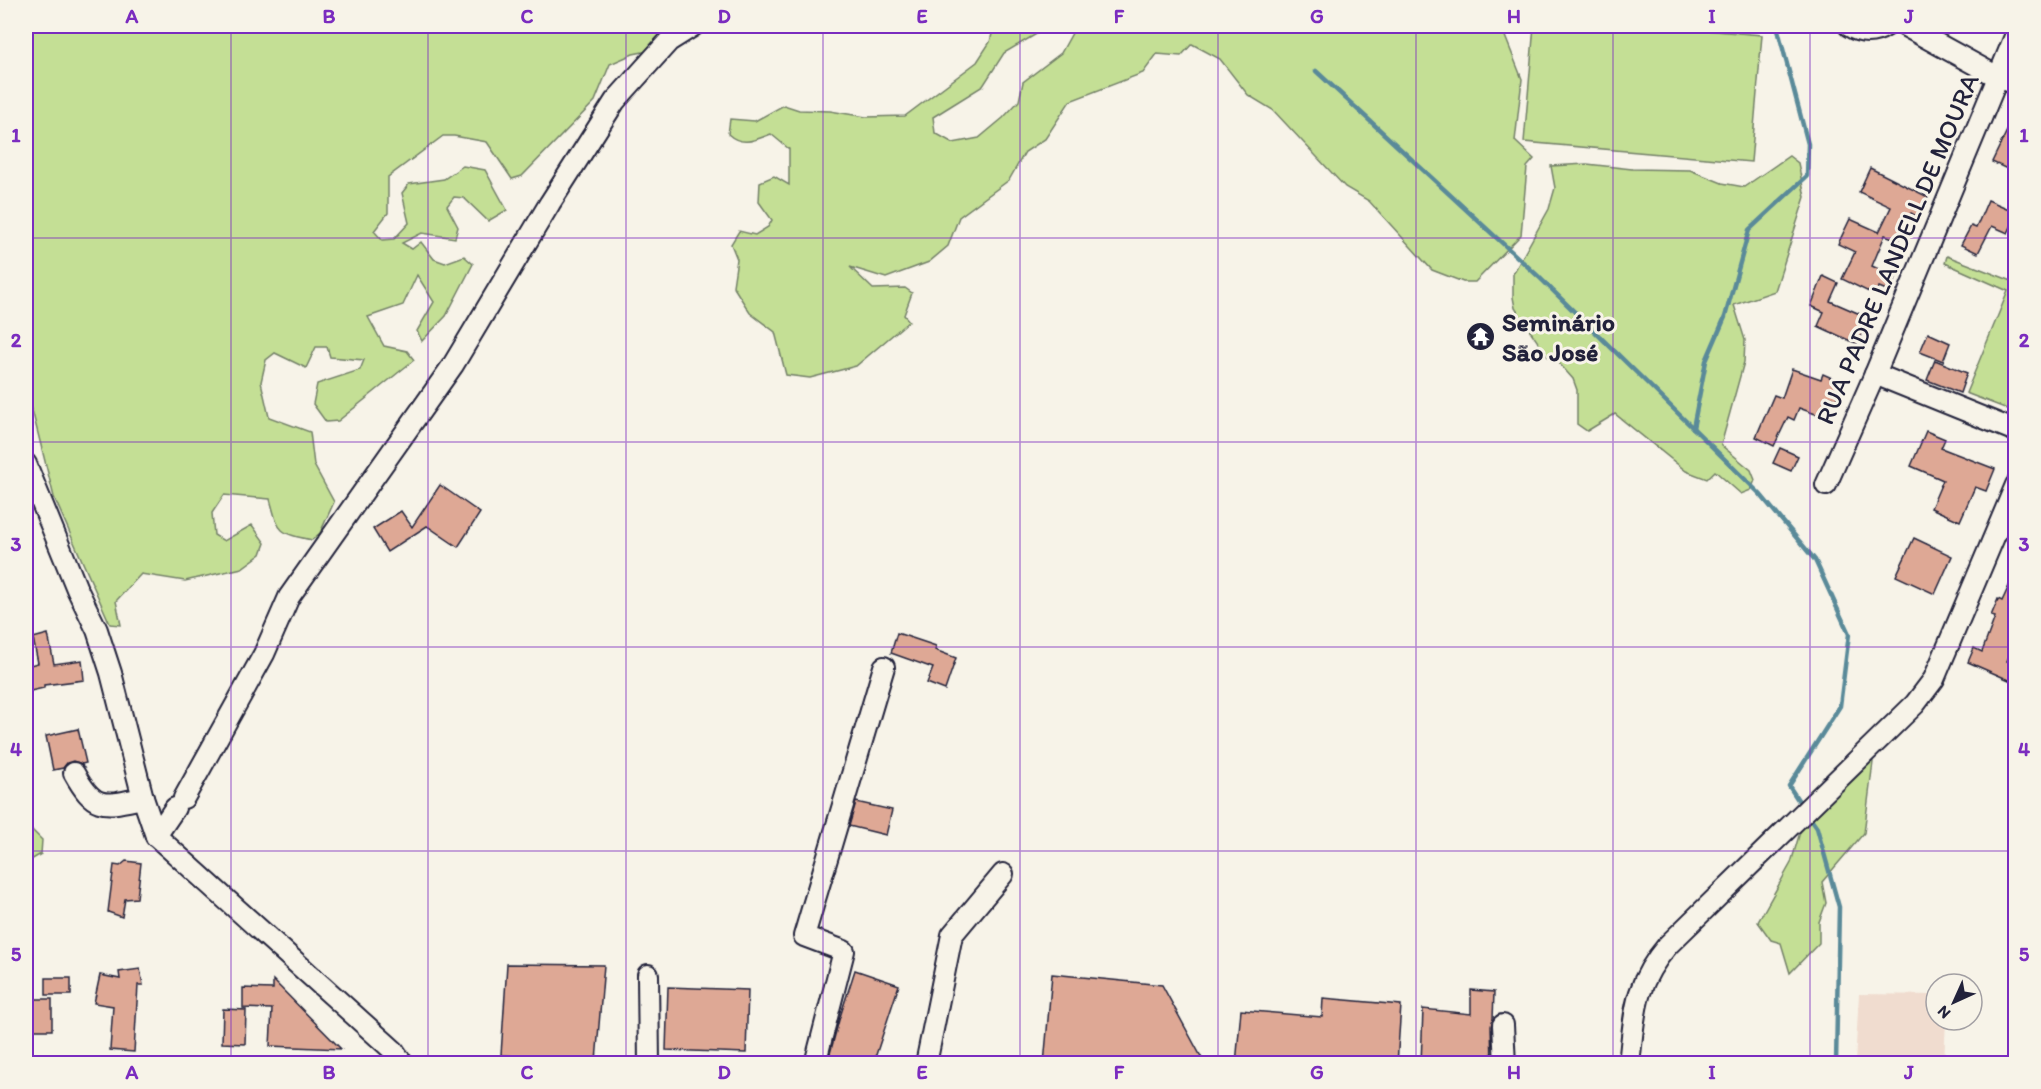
<svg xmlns="http://www.w3.org/2000/svg" width="2041" height="1089" font-family="Itim,sans-serif">
<rect width="100%" height="100%" fill="#f7f3e8"/>
<filter id="ink" filterUnits="userSpaceOnUse"><feTurbulence type="fractalNoise" baseFrequency=".0167" numOctaves="2"/><feDisplacementMap in="SourceGraphic" scale="12" xChannelSelector="R" yChannelSelector="G"/><feConvolveMatrix kernelMatrix="1 2 1 2 8 2 1 2 1" color-interpolation-filters="sRGB"/></filter>
<g filter="url(#ink)">
<polygon fill="#f0dccf" points="1859,994 1936,995 1936,1020 1946,1020 1944,1063 1855,1063"/>
<g fill="#c4df95" stroke="#738068" stroke-width="1.5">
<path d="M 26,26 L 668,26 L 669,28 L 648,51 L 633,54 L 610,64 L 595,101 L 522,176 L 512,179 L 487,142 L 454,136 L 443,136 L 388,177 L 388,213 L 374,231 L 382,240 L 394,239 L 409,223 L 402,193 L 409,184 L 444,179 L 463,166 L 485,170 L 507,210 L 488,221 L 464,198 L 454,197 L 447,206 L 458,227 L 455,238 L 422,233 L 402,243 L 412,249 L 421,242 L 434,259 L 445,263 L 464,256 L 473,264 L 446,316 L 422,341 L 417,331 L 434,302 L 417,275 L 403,305 L 368,317 L 384,346 L 407,351 L 414,360 L 338,421 L 326,422 L 313,404 L 317,384 L 360,370 L 364,360 L 330,357 L 327,347 L 316,347 L 306,368 L 275,353 L 266,360 L 261,382 L 269,417 L 310,432 L 314,465 L 334,502 L 320,533 L 312,540 C 277,533 279,532 270,499 L 224,495 L 212,513 L 214,535 L 224,541 L 252,525 L 265,543 L 261,554 L 242,568 L 185,581 L 141,574 L 116,601 L 121,625 L 110,624 L 54,497 L 26,386 Z"/>
<path d="M 994,26 L 1045,26 L 1045,29 L 1004,53 L 983,86 L 933,117 L 935,133 L 953,143 L 979,138 L 1003,118 L 1019,101 L 1023,82 L 1061,53 L 1076,26 L 1501,26 L 1522,79 L 1515,141 L 1534,159 L 1527,167 L 1521,235 L 1475,282 L 1463,282 L 1432,270 L 1369,201 L 1345,187 L 1273,110 L 1248,95 L 1220,59 L 1192,44 L 1181,56 L 1157,54 L 1143,73 L 1070,101 L 1045,139 L 1025,152 L 1009,180 L 959,217 L 948,246 L 929,262 L 886,278 L 850,267 L 873,289 L 905,288 L 912,293 L 904,315 L 909,321 L 856,366 L 810,378 L 786,375 L 775,332 L 750,313 L 733,286 L 737,259 L 731,244 L 739,231 L 755,235 L 768,227 L 772,220 L 759,202 L 760,182 L 774,176 L 789,185 L 789,149 L 771,134 C 755,140 742,147 728,134 L 730,119 L 755,121 L 784,105 L 799,110 L 830,111 L 866,117 L 905,116 L 977,62 L 990,42 Z"/>
<polygon points="1534,26 1657,26 1762,35 1751,162 1524,142"/>
<polygon points="1789,156 1798,163 1805,197 1775,291 1734,305 1745,340 1744,362 1721,445 1751,470 1755,480 1751,490 1741,494 1715,471 1707,479 1686,471 1615,414 1587,431 1577,424 1577,390 1573,379 1558,362 1547,356 1515,308 1513,297 1513,274 1549,209 1555,188 1551,166 1587,164 1632,169 1690,170 1722,183 1744,187"/>
<polygon points="1947,256 2012,281 2015,275 2015,412 1966,393 2008,291 1945,263"/>
<polygon points="1864,758 1873,762 1864,833 1822,882 1826,903 1819,922 1819,943 1790,973 1781,943 1771,940 1758,922 1791,863 1800,832 1855,763"/>
<polygon points="26,824 42,840 41,854 26,863"/>
</g>
<g fill="none" stroke-linecap="round" stroke-linejoin="round">
<g stroke="#5a8a99" stroke-width="4.5">
<polyline points="1316,71 1539,277 1693,428 1760,494 1815,560 1849,634 1840,706 1789,786 1802,806"/>
<polyline points="1693,428 1706,361 1725,317 1749,230 1807,176 1808,144 1777,26"/>
<polyline points="1808,815 1817,828 1839,907 1836,1064"/>
</g>
</g>
<g fill="#dea895" stroke="#22223b" stroke-width="1.5">
<polygon points="2016,112 2016,173 1992,162"/>
<polygon points="1870,168 1928,197 1918,217 1911,213 1898,240 1885,235 1872,266 1896,277 1889,291 1879,287 1875,295 1842,279 1855,252 1838,244 1850,219 1879,232 1891,207 1859,192"/>
<polygon points="1988,200 2016,212 2016,216 2008,233 1992,226 1978,253 1961,245 1971,226 1976,228"/>
<polygon points="1823,276 1838,283 1830,301 1869,318 1857,344 1818,326 1824,312 1811,306"/>
<polygon points="1928,333 1950,343 1943,361 1920,352"/>
<polygon points="1935,360 1967,373 1960,393 1927,380"/>
<polygon points="1792,369 1821,379 1823,374 1843,383 1836,400 1829,397 1821,416 1799,408 1794,420 1788,417 1774,446 1756,437 1774,395 1782,398"/>
<polygon points="1926,431 1945,439 1941,448 1995,469 1986,491 1975,487 1960,521 1931,508 1943,480 1911,466"/>
<polygon points="1780,448 1798,456 1791,471 1773,463"/>
<polygon points="440,485 480,513 458,547 427,526 387,552 373,529 401,511 412,527"/>
<polygon points="1914,538 1952,556 1935,594 1896,576"/>
<polygon points="2016,571 2016,640 2007,661 2016,664 2016,683 1968,662 1974,648 1982,652 1995,617 1991,616 1998,599 2002,601"/>
<polygon points="897,633 936,646 935,650 956,658 945,690 927,683 933,668 891,653"/>
<polygon points="48,634 54,664 82,660 84,680 44,685 44,688 26,692 26,666 38,663 33,638"/>
<polygon points="78,729 86,763 82,764 73,761 67,763 63,768 53,770 46,736"/>
<polygon points="856,802 892,810 886,835 849,826"/>
<polygon points="126,861 141,863 137,898 125,899 122,917 108,912 114,865 120,866"/>
<polygon points="507,964 604,965 596,1061 501,1055"/>
<polygon points="140,969 143,985 138,985 134,1052 110,1050 113,1006 94,1003 100,975 120,979 119,972"/>
<polygon points="855,970 899,985 873,1064 835,1064 828,1061 839,1020"/>
<polygon points="1052,974 1162,985 1205,1064 1044,1064"/>
<rect x="46" y="978" width="25" height="17"/>
<polygon points="273,980 341,1049 270,1046 272,1009 243,1008 243,988 273,989"/>
<polygon points="668,987 748,990 746,1053 666,1050"/>
<polygon points="1471,990 1494,992 1493,1019 1491,1026 1492,1064 1421,1064 1423,1009 1471,1014"/>
<polygon points="1323,998 1401,1005 1397,1064 1236,1064 1241,1010 1322,1017"/>
<polygon points="30,999 52,999 52,1030 29,1030"/>
<polygon points="223,1009 246,1010 245,1044 222,1043"/>
</g>
<g fill="none" stroke-linecap="round" stroke-linejoin="round">
<defs>
<g id="minor">
<path d="M 1849,26 C 1861,34 1874,34 1886,26"/>
<polyline points="1905,26 1998,77 2016,84"/>
<polyline points="1875,374 2016,431"/>
<polyline points="26,464 77,589 97,630 111,673 143,798 156,836 394,1051 403,1064"/>
<polyline points="1826,485 1875,374 2016,34"/>
<path d="M 74,773 C 95,811 104,806 143,798"/>
<polyline points="184,798 264,654 289,597 453,365 550,203 615,101 669,41 693,26"/>
<polyline points="156,836 175,808"/>
<polyline points="648,975 649,1064"/>
<polyline points="1503,1025 1505,1064"/>
<polyline points="815,1064 844,951 804,936 884,667"/>
<polyline points="926,1064 952,935 1003,874"/>
<path d="M 1629,1064 C 1635,1013 1633,986 1668,945 L 1915,704 L 1934,679 L 2016,485"/>
</g>
</defs>
<use href="#minor" stroke="#22223b" stroke-width="24"/>
<use href="#minor" stroke="#f7f3e8" stroke-width="20"/>
</g>
</g>
<path fill="none" stroke="#7b2cbf" stroke-width="1.5" stroke-opacity="0.55" d="M 231,26 L 231,1064M 428,26 L 428,1064M 626,26 L 626,1064M 823,26 L 823,1064M 1020,26 L 1020,1064M 1218,26 L 1218,1064M 1416,26 L 1416,1064M 1613,26 L 1613,1064M 1810,26 L 1810,1064M 26,238 L 2016,238M 26,442 L 2016,442M 26,647 L 2016,647M 26,851 L 2016,851"/>
<defs>
<symbol id="temple-disc" viewBox="-11 -11 22 22"><circle r="9.5" fill="#22223b" stroke="#f7f3e8"/><path d="M0-6L5-2H3V0L6.5 2.5H4V6H1.5V3h-3V6H-4V2.5H-6.5L-3 0V-2H-5Z" fill="#fff"/></symbol>
</defs>
<g fill-rule="evenodd">
<use href="#temple-disc" x="1464" y="320" width="33" height="33"/>
</g>
<g text-anchor="middle" stroke-width="6" stroke-linejoin="round" paint-order="stroke">
<g font-size="26" fill="#22223b" stroke="#f7f3e8">
<text transform="translate(1897 249) rotate(-67)" y="9">RUA PADRE LANDELL DE MOURA</text>
</g>
<g font-size="26" font-weight="bold" fill="#22223b" stroke="#f7f3e8" text-anchor="start">
<text x="1502" y="331">Seminário<tspan x="1502" dy="30">São José</tspan></text>
</g>
</g>
<rect width="2041" height="1089" fill="none" stroke="#f7f3e8" stroke-width="66"/>
<g transform="translate(1954 1002) rotate(225)"><circle r="28" fill="#f7f3e8" stroke="#a29fa3" stroke-width="1.5"/>
<path d="M0-4.5L10 22L0 15L-10 22Z" fill="#22223b"/>
<text y="-9" font-size="16" font-weight="bold" text-anchor="middle" fill="#22223b">N</text>
</g>
<rect x="33" y="33" width="1975" height="1023" fill="none" stroke="#7b2cbf" stroke-width="2"/>
<g font-size="20" text-anchor="middle" font-weight="bold" fill="#7b2cbf">
<text x="132" y="23">A</text>
<text x="329" y="23">B</text>
<text x="527" y="23">C</text>
<text x="724" y="23">D</text>
<text x="922" y="23">E</text>
<text x="1119" y="23">F</text>
<text x="1317" y="23">G</text>
<text x="1514" y="23">H</text>
<text x="1712" y="23">I</text>
<text x="1909" y="23">J</text>
<text x="16" y="142">1</text>
<text x="2024" y="142">1</text>
<text x="16" y="347">2</text>
<text x="2024" y="347">2</text>
<text x="16" y="551">3</text>
<text x="2024" y="551">3</text>
<text x="16" y="756">4</text>
<text x="2024" y="756">4</text>
<text x="16" y="961">5</text>
<text x="2024" y="961">5</text>
<text x="132" y="1079">A</text>
<text x="329" y="1079">B</text>
<text x="527" y="1079">C</text>
<text x="724" y="1079">D</text>
<text x="922" y="1079">E</text>
<text x="1119" y="1079">F</text>
<text x="1317" y="1079">G</text>
<text x="1514" y="1079">H</text>
<text x="1712" y="1079">I</text>
<text x="1909" y="1079">J</text>
</g>
</svg>
